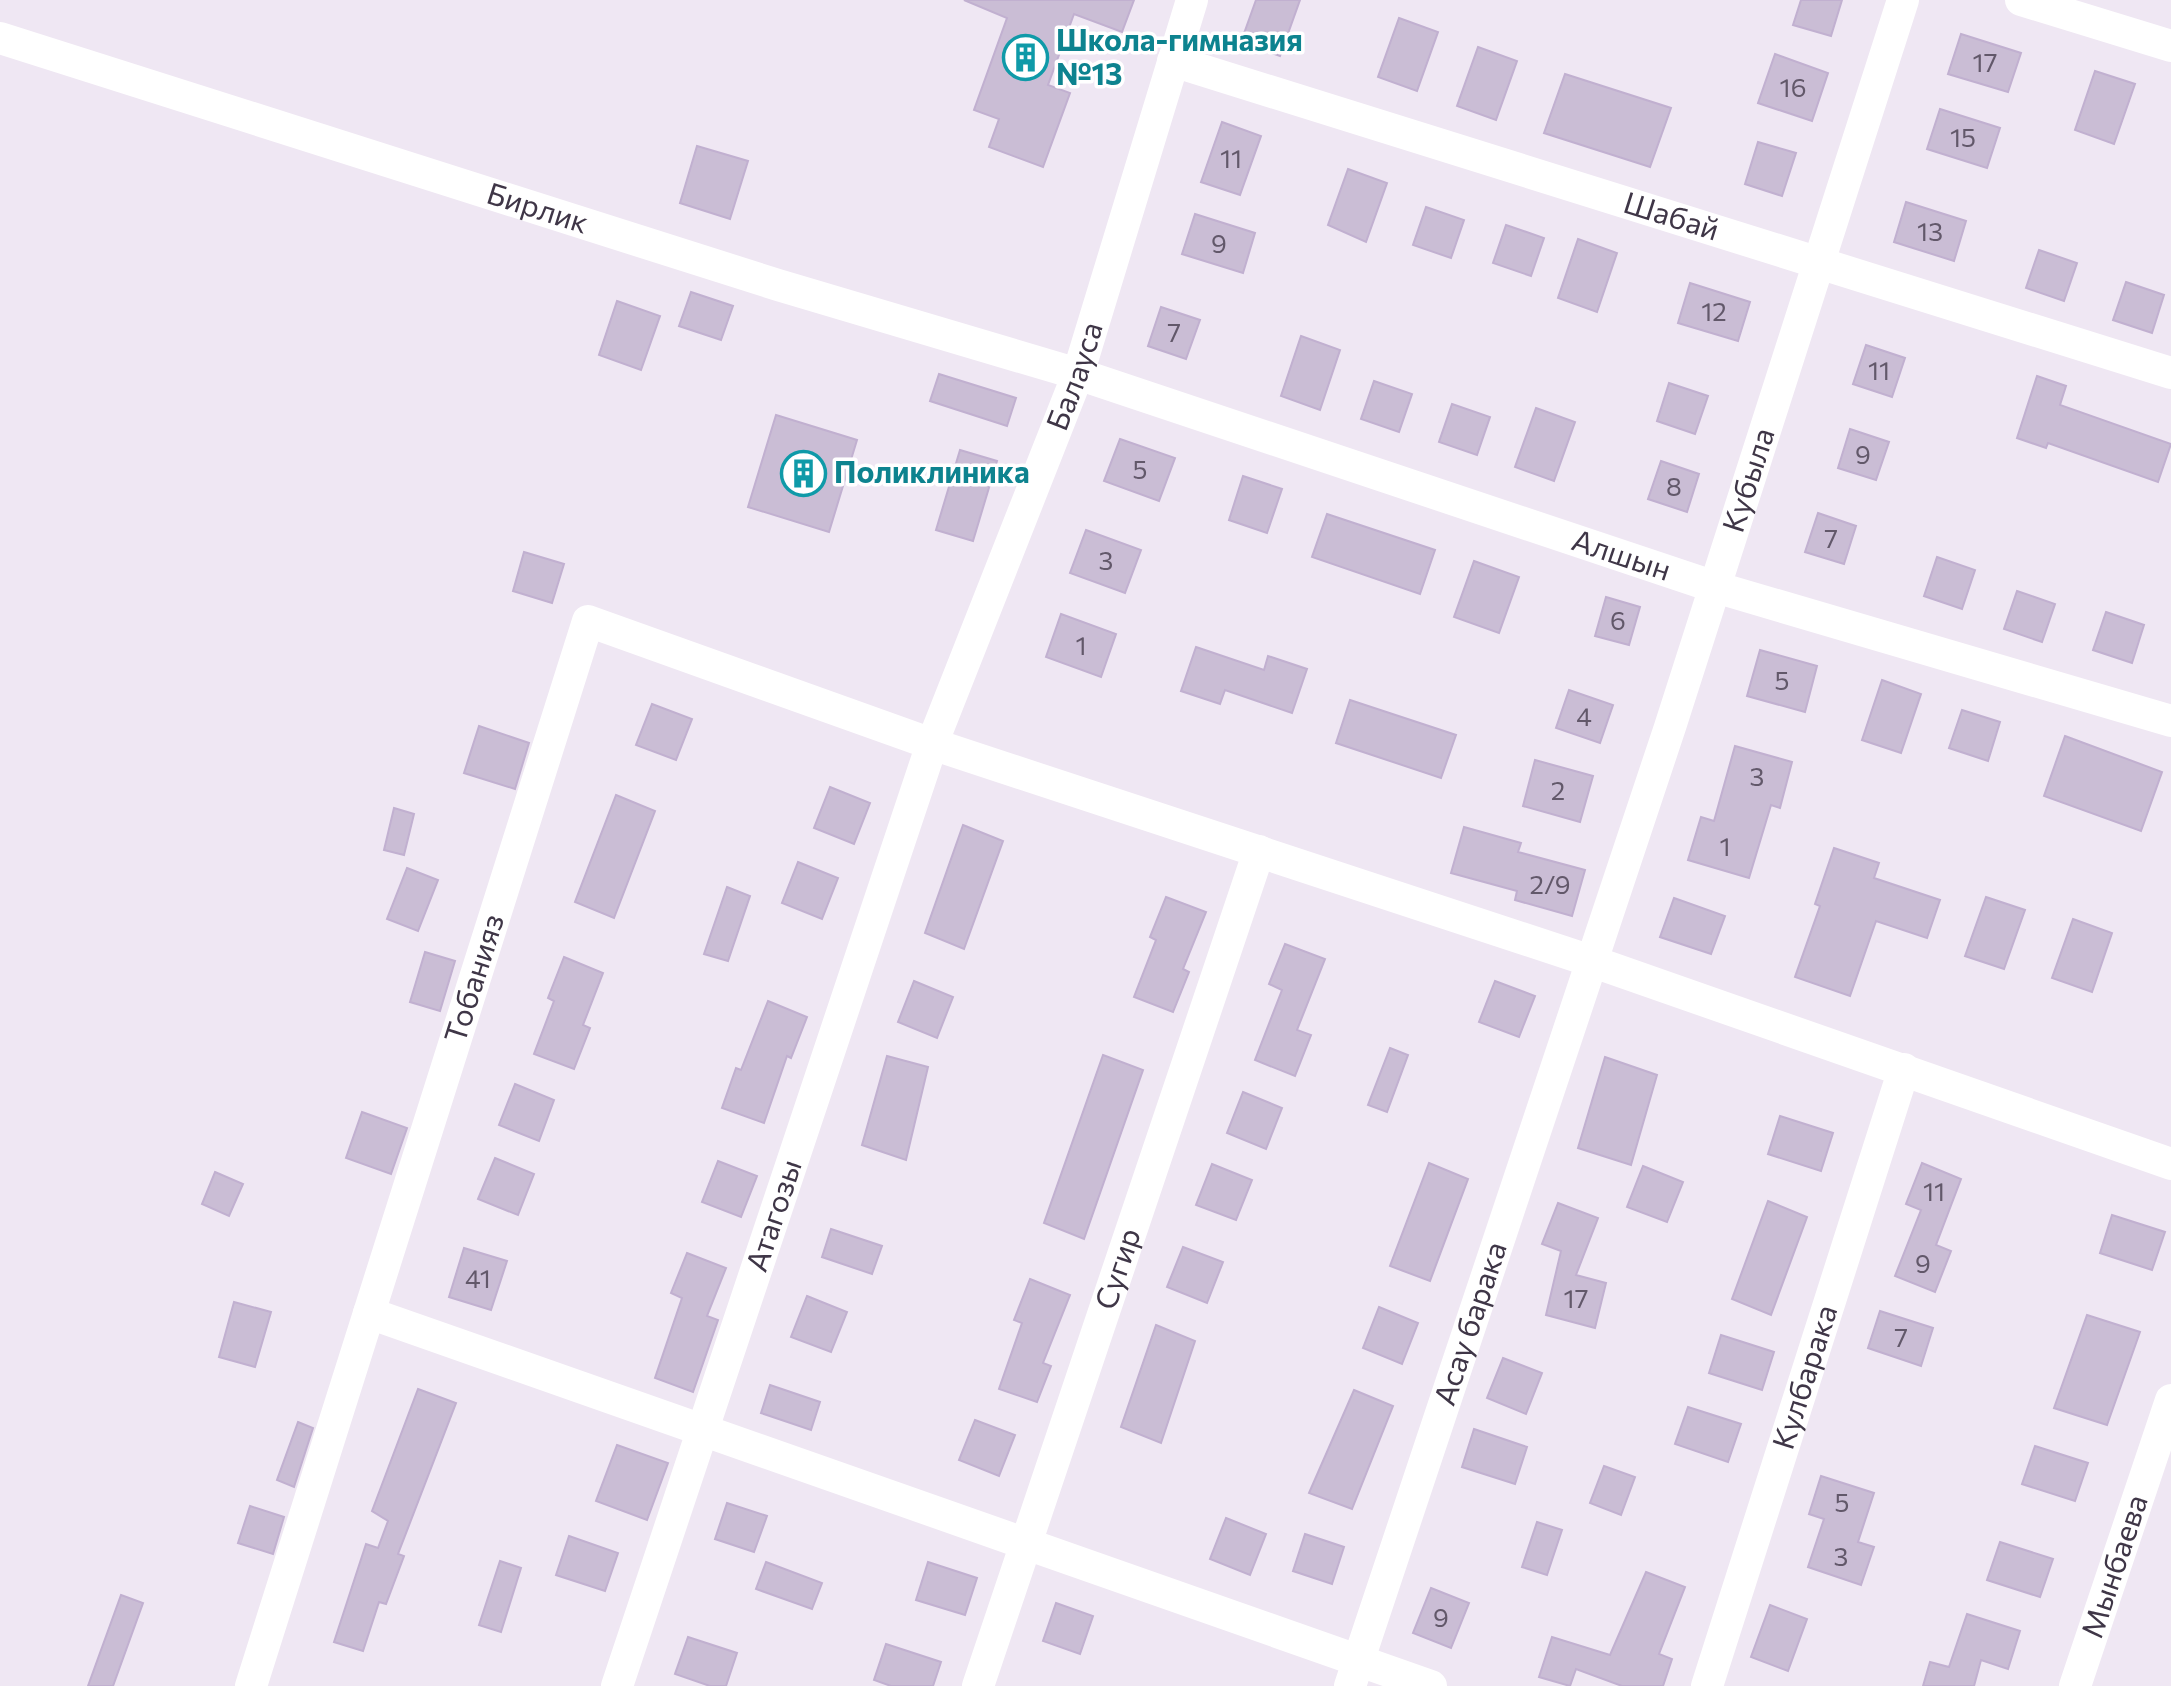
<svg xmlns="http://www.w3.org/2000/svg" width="2171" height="1686" font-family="Commissioner,sans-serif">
<rect width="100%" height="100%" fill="#efe7f3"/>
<g fill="#cabdd5" stroke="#c1b0d0" stroke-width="2">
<polygon points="964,0 1134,0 1122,32 1074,14 1048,85 1070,93 1043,167 989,147 999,119 974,110 1007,18"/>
<polygon points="1256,0 1300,0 1280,56 1241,42"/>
<polygon points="1801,0 1842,0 1831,36 1793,25"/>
<polygon points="1399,18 1438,32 1417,91 1378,77"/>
<polygon points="1961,34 2021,53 2008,92 1948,74"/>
<polygon points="1478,47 1517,61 1496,120 1457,106"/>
<polygon points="1775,54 1828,73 1812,121 1758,103"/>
<polygon points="2095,71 2135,84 2114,144 2075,130"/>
<polygon points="1565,74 1671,108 1650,167 1544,133"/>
<polygon points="1940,109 2000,128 1987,168 1927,149"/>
<polygon points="1222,122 1261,136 1240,195 1201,182"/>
<polygon points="1758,142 1796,153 1782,196 1745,184"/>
<polygon points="697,146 748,161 730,219 680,203"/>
<polygon points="1348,169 1387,183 1366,242 1328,225"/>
<polygon points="1906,202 1966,221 1954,261 1894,242"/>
<polygon points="1426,207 1464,220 1451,258 1413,245"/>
<polygon points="1195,214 1255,233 1243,273 1182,254"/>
<polygon points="1506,225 1544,238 1531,276 1493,263"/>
<polygon points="1578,239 1617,253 1597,312 1558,298"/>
<polygon points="2039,250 2077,263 2064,301 2026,288"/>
<polygon points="2126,282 2164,295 2152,333 2113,320"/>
<polygon points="1690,283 1750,302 1738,341 1678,323"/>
<polygon points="691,292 733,306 721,340 679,326"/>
<polygon points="617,301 660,316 641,370 599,355"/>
<polygon points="1161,307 1200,320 1186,359 1148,346"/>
<polygon points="1301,336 1340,350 1320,410 1281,396"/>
<polygon points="1866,345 1905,358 1892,397 1853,384"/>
<polygon points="939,374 1016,398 1007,426 930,401"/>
<polygon points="2037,376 2066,386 2060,405 2171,444 2158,482 2048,443 2046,448 2017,438"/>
<polygon points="1374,381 1412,394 1399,432 1361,419"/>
<polygon points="1669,383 1708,396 1695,434 1657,421"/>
<polygon points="1452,404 1490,417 1477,455 1439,442"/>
<polygon points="1536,408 1575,422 1554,481 1515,467"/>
<polygon points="776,415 857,440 829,532 748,507"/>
<polygon points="1850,429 1889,442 1876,480 1838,468"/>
<polygon points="1120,439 1175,458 1159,501 1104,481"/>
<polygon points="960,450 997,461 973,541 936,530"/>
<polygon points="1661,461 1699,474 1687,512 1648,499"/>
<polygon points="1243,476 1282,489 1267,533 1229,520"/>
<polygon points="1818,513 1856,526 1844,564 1805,552"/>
<polygon points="1327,514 1435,550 1420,594 1312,557"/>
<polygon points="1086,530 1141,550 1125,593 1070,573"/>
<polygon points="524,552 564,564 552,603 513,591"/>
<polygon points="1937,557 1975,570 1962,609 1924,596"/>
<polygon points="1474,561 1519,577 1499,633 1454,617"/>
<polygon points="2017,591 2055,604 2042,642 2004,629"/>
<polygon points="1606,597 1640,607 1629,645 1595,636"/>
<polygon points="2106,612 2144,625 2132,663 2093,650"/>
<polygon points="1061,614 1116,634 1101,677 1046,657"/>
<polygon points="1196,647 1264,670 1268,656 1307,669 1292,713 1225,690 1220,704 1181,691"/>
<polygon points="1760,650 1817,666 1805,712 1747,696"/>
<polygon points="1882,680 1921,694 1901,753 1862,740"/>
<polygon points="1569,690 1613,705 1600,743 1556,728"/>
<polygon points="1350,700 1456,735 1441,778 1336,743"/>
<polygon points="652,704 692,719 676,760 636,745"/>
<polygon points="1962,710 2000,722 1988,761 1949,748"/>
<polygon points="479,726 529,743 515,789 464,773"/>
<polygon points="2065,736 2162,772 2141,831 2044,796"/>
<polygon points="1735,746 1792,762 1780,808 1771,805 1749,878 1688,860 1701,817 1714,821"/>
<polygon points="1535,760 1593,776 1580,822 1523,806"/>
<polygon points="830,787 870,803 854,844 814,828"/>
<polygon points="616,795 655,811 614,918 575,902"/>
<polygon points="394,808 414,814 404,855 384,850"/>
<polygon points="963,825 1003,841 964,949 925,933"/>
<polygon points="1464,827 1521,843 1518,852 1585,870 1572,916 1515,900 1517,891 1451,873"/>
<polygon points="1834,848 1879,863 1874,878 1940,900 1927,938 1876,921 1850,996 1795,977 1820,906 1815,904"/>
<polygon points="798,862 838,878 822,919 782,903"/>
<polygon points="407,868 438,880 418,931 387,919"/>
<polygon points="727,887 750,896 728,961 704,954"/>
<polygon points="1166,897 1206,912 1183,969 1189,972 1173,1012 1134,997 1156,940 1150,937"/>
<polygon points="1986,897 2025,910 2004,969 1965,956"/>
<polygon points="1674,898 1725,916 1711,954 1660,937"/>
<polygon points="2073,919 2112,933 2092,992 2052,978"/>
<polygon points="1285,944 1325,959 1297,1030 1311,1035 1295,1076 1255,1060 1282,990 1269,984"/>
<polygon points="425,952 455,961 440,1011 410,1002"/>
<polygon points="564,957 603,973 583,1025 590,1028 574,1069 534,1054 554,1001 548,998"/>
<polygon points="914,981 953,997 937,1038 898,1022"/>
<polygon points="1495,981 1535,996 1519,1037 1479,1022"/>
<polygon points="768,1001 807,1017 791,1058 787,1056 764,1123 722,1108 736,1068 741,1070"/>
<polygon points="1390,1048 1408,1055 1387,1112 1368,1105"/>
<polygon points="1103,1055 1143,1070 1084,1239 1044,1223"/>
<polygon points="887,1056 928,1067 906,1160 862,1145"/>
<polygon points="1605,1057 1657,1075 1631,1165 1578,1148"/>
<polygon points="515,1084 554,1100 539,1141 499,1125"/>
<polygon points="1243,1092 1282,1108 1266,1149 1227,1133"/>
<polygon points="362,1112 407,1128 391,1174 346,1158"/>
<polygon points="1780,1116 1833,1133 1821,1171 1768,1154"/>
<polygon points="495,1158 534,1174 518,1215 478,1199"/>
<polygon points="718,1161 757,1176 741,1217 702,1202"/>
<polygon points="1429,1163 1468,1179 1430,1281 1390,1266"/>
<polygon points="1922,1163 1961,1179 1936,1245 1951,1251 1935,1292 1895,1276 1921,1210 1906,1204"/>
<polygon points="1212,1164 1252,1180 1236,1220 1196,1205"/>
<polygon points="1643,1166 1683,1182 1667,1222 1627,1207"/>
<polygon points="215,1172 243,1184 229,1216 202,1204"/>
<polygon points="1768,1201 1807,1217 1771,1315 1732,1299"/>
<polygon points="1558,1203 1598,1218 1576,1275 1606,1283 1595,1328 1546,1315 1561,1251 1542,1244"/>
<polygon points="2112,1215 2165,1232 2152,1270 2100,1253"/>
<polygon points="831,1229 882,1246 872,1274 822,1257"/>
<polygon points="1183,1247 1223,1262 1207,1303 1167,1287"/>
<polygon points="464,1248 507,1261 491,1310 449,1297"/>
<polygon points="687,1253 726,1268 707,1316 718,1320 693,1392 655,1378 682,1298 671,1293"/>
<polygon points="1030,1279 1070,1295 1043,1363 1051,1366 1037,1402 999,1389 1022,1323 1014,1320"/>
<polygon points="807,1296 847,1312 831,1352 791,1337"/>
<polygon points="234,1302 271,1312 255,1367 219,1357"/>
<polygon points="1379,1307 1418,1323 1402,1364 1363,1348"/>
<polygon points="1880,1311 1933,1328 1921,1366 1868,1348"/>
<polygon points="2087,1315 2140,1332 2107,1425 2054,1408"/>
<polygon points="1156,1325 1195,1341 1161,1443 1121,1427"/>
<polygon points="1721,1335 1774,1352 1762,1390 1709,1373"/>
<polygon points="1503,1358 1542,1373 1526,1414 1487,1398"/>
<polygon points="770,1385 820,1402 811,1430 761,1413"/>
<polygon points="418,1389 456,1403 398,1554 404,1556 386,1604 379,1602 363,1651 334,1642 366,1544 378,1548 388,1521 372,1511"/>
<polygon points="1354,1390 1393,1406 1352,1509 1309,1493"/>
<polygon points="1688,1407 1741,1424 1728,1462 1675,1444"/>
<polygon points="975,1420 1015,1435 999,1476 959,1460"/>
<polygon points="298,1422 313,1428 294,1487 277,1480"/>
<polygon points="1474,1429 1527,1447 1515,1484 1462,1467"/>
<polygon points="617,1445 668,1463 647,1520 596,1501"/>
<polygon points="2035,1446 2088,1463 2075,1501 2022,1484"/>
<polygon points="1604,1466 1635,1477 1621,1515 1590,1503"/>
<polygon points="1821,1476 1874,1493 1858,1542 1874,1547 1861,1585 1808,1567 1824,1519 1809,1514"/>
<polygon points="727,1503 767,1516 754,1552 715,1539"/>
<polygon points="250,1506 284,1517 273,1554 238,1543"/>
<polygon points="1226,1518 1266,1534 1250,1575 1210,1559"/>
<polygon points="1537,1522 1562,1530 1547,1575 1522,1567"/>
<polygon points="1305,1534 1344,1547 1332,1584 1293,1571"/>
<polygon points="569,1536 618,1553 605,1591 556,1575"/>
<polygon points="2000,1542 2053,1559 2040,1597 1987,1580"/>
<polygon points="500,1561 521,1568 501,1632 479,1625"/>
<polygon points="766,1562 822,1583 812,1609 756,1589"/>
<polygon points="928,1562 977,1578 965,1615 916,1600"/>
<polygon points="1646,1572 1685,1587 1659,1654 1672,1659 1663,1686 1622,1686 1576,1669 1570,1686 1539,1677 1552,1637 1610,1655"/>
<polygon points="1431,1588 1469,1603 1451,1648 1413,1633"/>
<polygon points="121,1595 143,1603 113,1686 88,1686"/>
<polygon points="1056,1603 1093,1616 1080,1654 1043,1641"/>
<polygon points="1770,1605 1807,1619 1788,1671 1751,1657"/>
<polygon points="1967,1614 2020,1631 2008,1669 1981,1660 1974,1686 1923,1686 1930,1662 1949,1667"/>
<polygon points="688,1637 737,1653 726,1686 710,1686 675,1674"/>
<polygon points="886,1644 941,1662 933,1686 891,1686 874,1680"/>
</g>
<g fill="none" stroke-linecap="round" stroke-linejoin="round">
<g stroke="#fff" stroke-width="32">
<polyline points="2021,0 2171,46"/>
<path id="s1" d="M 0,38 L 778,285 L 1078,374 L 1715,587 L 2171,721"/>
<path id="s2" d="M 1173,61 L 2171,373"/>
<polyline points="369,1313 1431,1686"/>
<path id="s3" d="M 251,1686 L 588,621 L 932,744 L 1591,961 L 2171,1164"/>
<path id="s4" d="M 617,1686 L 932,744 L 1078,374 L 1192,0"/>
<path id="s5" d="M 978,1686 L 1259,851"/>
<path id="s6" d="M 1350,1686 L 1670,727 L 1903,0"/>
<path id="s7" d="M 1707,1686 L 1904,1069"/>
<path id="s8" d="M 2075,1686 L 2171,1400"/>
</g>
</g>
<defs>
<symbol id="building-ring" viewBox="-11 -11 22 22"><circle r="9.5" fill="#fff" stroke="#0f9aa8" stroke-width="1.5"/><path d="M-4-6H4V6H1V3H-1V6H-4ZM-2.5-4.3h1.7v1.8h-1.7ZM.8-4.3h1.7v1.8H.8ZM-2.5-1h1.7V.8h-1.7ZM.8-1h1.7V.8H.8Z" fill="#0f9aa8"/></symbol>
</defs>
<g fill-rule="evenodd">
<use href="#building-ring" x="1000" y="32" width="51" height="51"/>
<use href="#building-ring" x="778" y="448" width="51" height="51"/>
</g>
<g text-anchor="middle" stroke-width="7" stroke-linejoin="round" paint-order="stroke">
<g font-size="26" fill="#62586a">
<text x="1985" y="72">17</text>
<text x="1793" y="97">16</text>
<text x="1963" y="147">15</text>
<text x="1231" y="168">11</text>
<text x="1930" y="241">13</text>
<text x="1219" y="253">9</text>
<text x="1714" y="321">12</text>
<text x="1174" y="342">7</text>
<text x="1879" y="380">11</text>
<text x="1863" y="464">9</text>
<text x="1140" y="479">5</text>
<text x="1674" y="496">8</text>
<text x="1831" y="548">7</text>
<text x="1106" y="570">3</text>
<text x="1618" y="630">6</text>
<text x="1081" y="655">1</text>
<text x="1782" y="690">5</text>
<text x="1584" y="726">4</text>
<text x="1757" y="786">3</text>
<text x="1558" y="800">2</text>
<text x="1725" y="856">1</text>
<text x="1550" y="894">2/9</text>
<text x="1934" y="1201">11</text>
<text x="1923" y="1273">9</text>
<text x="478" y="1288">41</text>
<text x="1576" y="1308">17</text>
<text x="1901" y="1347">7</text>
<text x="1842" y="1512">5</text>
<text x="1841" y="1566">3</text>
<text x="1441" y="1627">9</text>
</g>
<g font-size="30" font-weight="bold" fill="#0d838f" stroke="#fff" text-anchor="start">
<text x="1056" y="51">Школа-гимназия<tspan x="1056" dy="34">№13</tspan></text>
<text x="834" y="483">Поликлиника</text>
</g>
<g font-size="30" fill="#3f3647" stroke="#fff">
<text dy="10" stroke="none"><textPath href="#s1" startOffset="564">Бирлик</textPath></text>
<text dy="10" stroke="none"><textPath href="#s2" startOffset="522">Шабай</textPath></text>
<text dy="10" stroke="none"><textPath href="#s4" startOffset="1388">Балауса</textPath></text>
<text dy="10" stroke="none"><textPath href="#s6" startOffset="1270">Кубыла</textPath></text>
<text dy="10" stroke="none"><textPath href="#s1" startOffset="1702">Алшын</textPath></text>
<text dy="10" stroke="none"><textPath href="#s3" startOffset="742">Тобанияз</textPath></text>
<text dy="10" stroke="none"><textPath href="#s4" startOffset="496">Атагозы</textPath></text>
<text dy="10" stroke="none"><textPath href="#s5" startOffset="440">Сугир</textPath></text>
<text dy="10" stroke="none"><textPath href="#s6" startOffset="382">Асау барака</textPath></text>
<text dy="10" stroke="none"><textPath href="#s7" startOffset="324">Кулбарака</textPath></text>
<text dy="10" stroke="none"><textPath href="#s8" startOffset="126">Мынбаева</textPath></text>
</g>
</g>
</svg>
